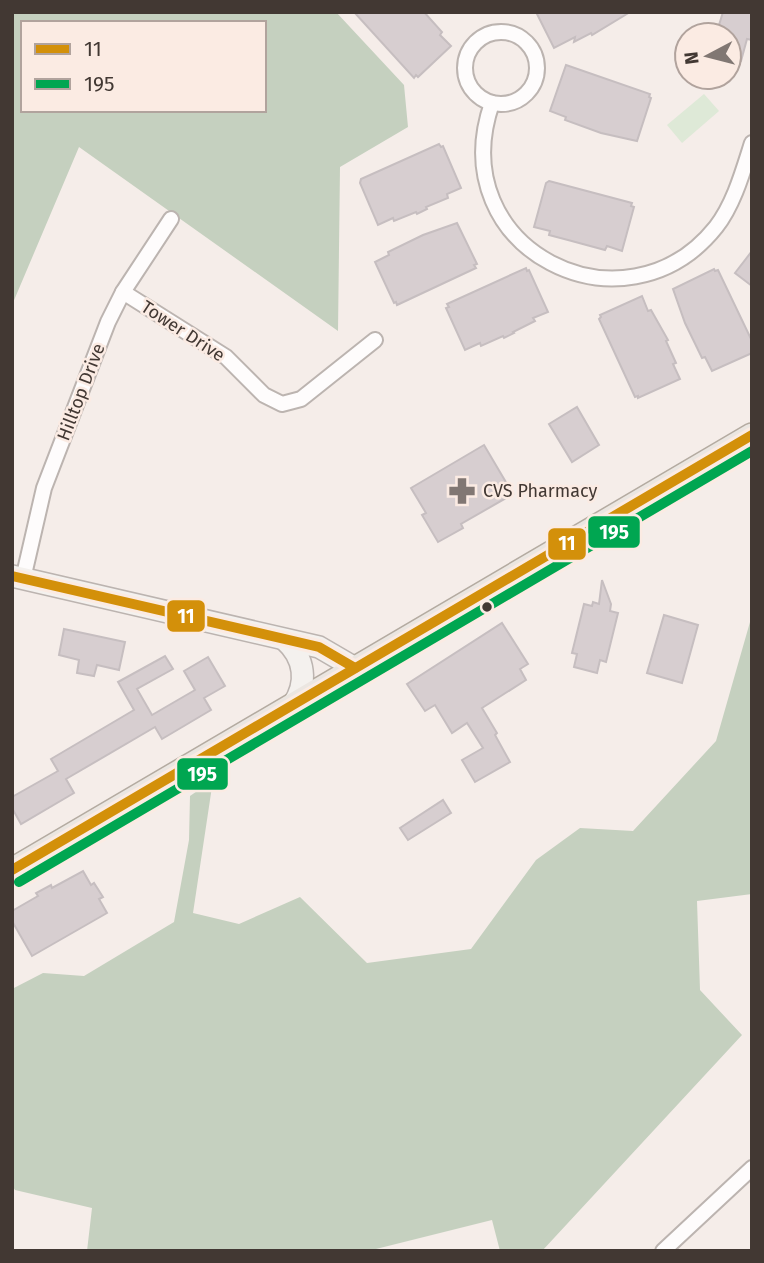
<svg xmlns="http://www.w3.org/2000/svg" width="764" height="1263" font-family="'Fira Sans',sans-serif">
<rect width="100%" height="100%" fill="#f5ede9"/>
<polygon fill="#dee9d7" points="704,94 719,111 682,143 667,125"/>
<g fill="#c5d0bf" fill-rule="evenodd">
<path d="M 12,12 L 336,12 L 404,85 L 408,127 L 340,167 L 338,331 L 79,147 L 12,305 ZM 23,23 L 264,23 L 264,110 L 23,110 Z"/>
<polygon points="752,615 752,894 697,901 700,990 742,1035 542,1251 500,1251 492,1220 368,1251 87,1251 92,1208 15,1190 12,1185 12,989 43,973 84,976 174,922 189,840 190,796 213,780 193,913 239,924 300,897 367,963 471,949 536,860 580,828 633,831 716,741"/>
</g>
<g fill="#d7ced0" stroke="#c6bec0" stroke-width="2">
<polygon points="354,12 424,12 442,32 440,35 451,46 418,77 416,75 414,78"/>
<polygon points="536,12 630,12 592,35 591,33 574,42 575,37 554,48"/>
<polygon points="723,12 752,12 752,40 747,39 741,61 729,58 729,35 716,35"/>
<polygon points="566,65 650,94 649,97 651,98 637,141 601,133 565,120 566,117 550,111"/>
<polygon points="439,144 441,147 443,146 461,188 447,194 448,198 426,207 427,209 417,214 416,212 394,221 393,218 378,225 360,183 361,179"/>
<polygon points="549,181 632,203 631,206 634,207 622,251 607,246 605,250 568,240 549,235 550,231 534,227 546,183"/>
<polygon points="457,223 477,264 474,265 476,268 397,305 396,302 394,303 375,262 389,255 388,252 423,235"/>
<polygon points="752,251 752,286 735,273"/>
<polygon points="526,268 527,271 529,270 548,312 533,318 535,321 513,332 514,333 504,338 503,336 481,346 480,343 465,350 446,308 449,307 447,304"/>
<polygon points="714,269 715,271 718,270 752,341 752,353 712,371 705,357 702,358 685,323 673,289"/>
<polygon points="642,296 648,311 651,310 668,340 666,341 676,363 673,364 680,379 638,398 638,396 635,397 599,319 601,317 600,315"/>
<polygon points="577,407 599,445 572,462 549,424"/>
<polygon points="484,445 513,494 461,524 463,528 438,542 422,515 426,513 411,488"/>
<polygon points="602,580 611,604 610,611 618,613 606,662 600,660 597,673 574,667 577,654 572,653 584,604 592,606 593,602 599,604"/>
<polygon points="664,615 698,625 682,683 647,673"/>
<polygon points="502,623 528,664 520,669 526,680 482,708 497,733 495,735 510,762 475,782 462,760 483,748 467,723 452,733 435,705 425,711 407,684"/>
<polygon points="64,629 125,642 119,670 97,665 94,676 77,673 79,660 59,655"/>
<polygon points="165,656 173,669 137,689 152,715 195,690 184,671 208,657 225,686 204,698 211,710 162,739 155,727 66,779 74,793 21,824 12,808 12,797 58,771 51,759 134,710 118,682"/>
<polygon points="443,800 451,813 408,840 400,828"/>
<polygon points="83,871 91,885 94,883 103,897 99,899 107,913 32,956 12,921 12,911 38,896 36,893 51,885 52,888"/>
</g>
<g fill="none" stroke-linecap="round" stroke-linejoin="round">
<defs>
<g id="minor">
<circle cx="501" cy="68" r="36"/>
<path d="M 492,103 C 441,250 625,341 716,227 C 734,204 743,171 752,143"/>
<polyline points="123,292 226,357 264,395 282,404 301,399 375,340"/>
<polyline points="23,579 44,488 108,322 123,292 171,219"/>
<polyline points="663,1251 752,1168"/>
</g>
<g id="secondary">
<polyline points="12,576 319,647 355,668"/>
<path d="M 285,640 C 305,658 308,683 293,705"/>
</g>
<polyline id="primary" points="12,870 752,435"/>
</defs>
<use href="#minor" stroke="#bcb4b0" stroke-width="18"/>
<use href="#secondary" stroke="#bcb4b0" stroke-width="24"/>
<use href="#primary" stroke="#b4aba1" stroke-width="26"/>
<use href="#minor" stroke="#fefcfc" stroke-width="14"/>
<use href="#secondary" stroke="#f4f1ee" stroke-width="21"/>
<use href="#primary" stroke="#ebe6e1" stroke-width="23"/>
<defs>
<g id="bus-1">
<polyline points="12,576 319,647 355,668"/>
<polyline points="12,870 752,435"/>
</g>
<polyline id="bus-2" points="19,882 752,451"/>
</defs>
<use href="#bus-1" stroke="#fbebe3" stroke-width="16"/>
<use href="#bus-2" stroke="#fbebe3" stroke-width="16"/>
<use href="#bus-1" stroke="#d3900a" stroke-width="10"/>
<use href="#bus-2" stroke="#00a651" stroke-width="10"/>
</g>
<defs>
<symbol id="pharmacy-bare" viewBox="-9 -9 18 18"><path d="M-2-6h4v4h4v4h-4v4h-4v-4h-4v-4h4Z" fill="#817773" stroke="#fbebe3" stroke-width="2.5" paint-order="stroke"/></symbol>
</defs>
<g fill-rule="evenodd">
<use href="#pharmacy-bare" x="443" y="472" width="38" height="38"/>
</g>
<circle fill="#423833" stroke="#fbebe3" stroke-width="2.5" cx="487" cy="607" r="6"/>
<g text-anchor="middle" stroke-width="5" stroke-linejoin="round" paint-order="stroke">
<g font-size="18" fill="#423833" stroke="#fbebe3">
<text transform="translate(183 331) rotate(33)" y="6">Tower Drive</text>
<text transform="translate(81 392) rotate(-69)" y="6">Hilltop Drive</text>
</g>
<g font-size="18" fill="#423833" stroke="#fbebe3" text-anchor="start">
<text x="483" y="497">CVS Pharmacy</text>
</g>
</g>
<g stroke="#fbebe3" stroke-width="2.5">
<rect x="587" y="515" width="54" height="34" rx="7" fill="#00a651"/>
<rect x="547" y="527" width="40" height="34" rx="7" fill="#d3900a"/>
<rect x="166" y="599" width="40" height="34" rx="7" fill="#d3900a"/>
<rect x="176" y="757" width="53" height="34" rx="7" fill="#00a651"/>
</g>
<g font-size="19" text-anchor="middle" font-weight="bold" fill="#fff">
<text x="614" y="539">195</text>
<text x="567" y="550">11</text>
<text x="186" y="623">11</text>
<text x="202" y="781">195</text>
</g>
<rect width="764" height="1263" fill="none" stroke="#423833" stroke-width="28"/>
<rect x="21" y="21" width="245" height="91" fill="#fbebe3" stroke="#b1a39d" stroke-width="2"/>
<rect x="35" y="44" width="35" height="10" fill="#d3900a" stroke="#b1a39d" stroke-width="2"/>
<text x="84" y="56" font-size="21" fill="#423833">11</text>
<rect x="35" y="79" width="35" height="10" fill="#00a651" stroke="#b1a39d" stroke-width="2"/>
<text x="84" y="91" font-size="21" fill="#423833">195</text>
<g transform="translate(708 56) rotate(263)"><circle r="33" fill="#fbebe3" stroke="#b1a39d" stroke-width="2"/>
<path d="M0-5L12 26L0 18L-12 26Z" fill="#817773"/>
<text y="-10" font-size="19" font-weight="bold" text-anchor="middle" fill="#423833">N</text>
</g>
</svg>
